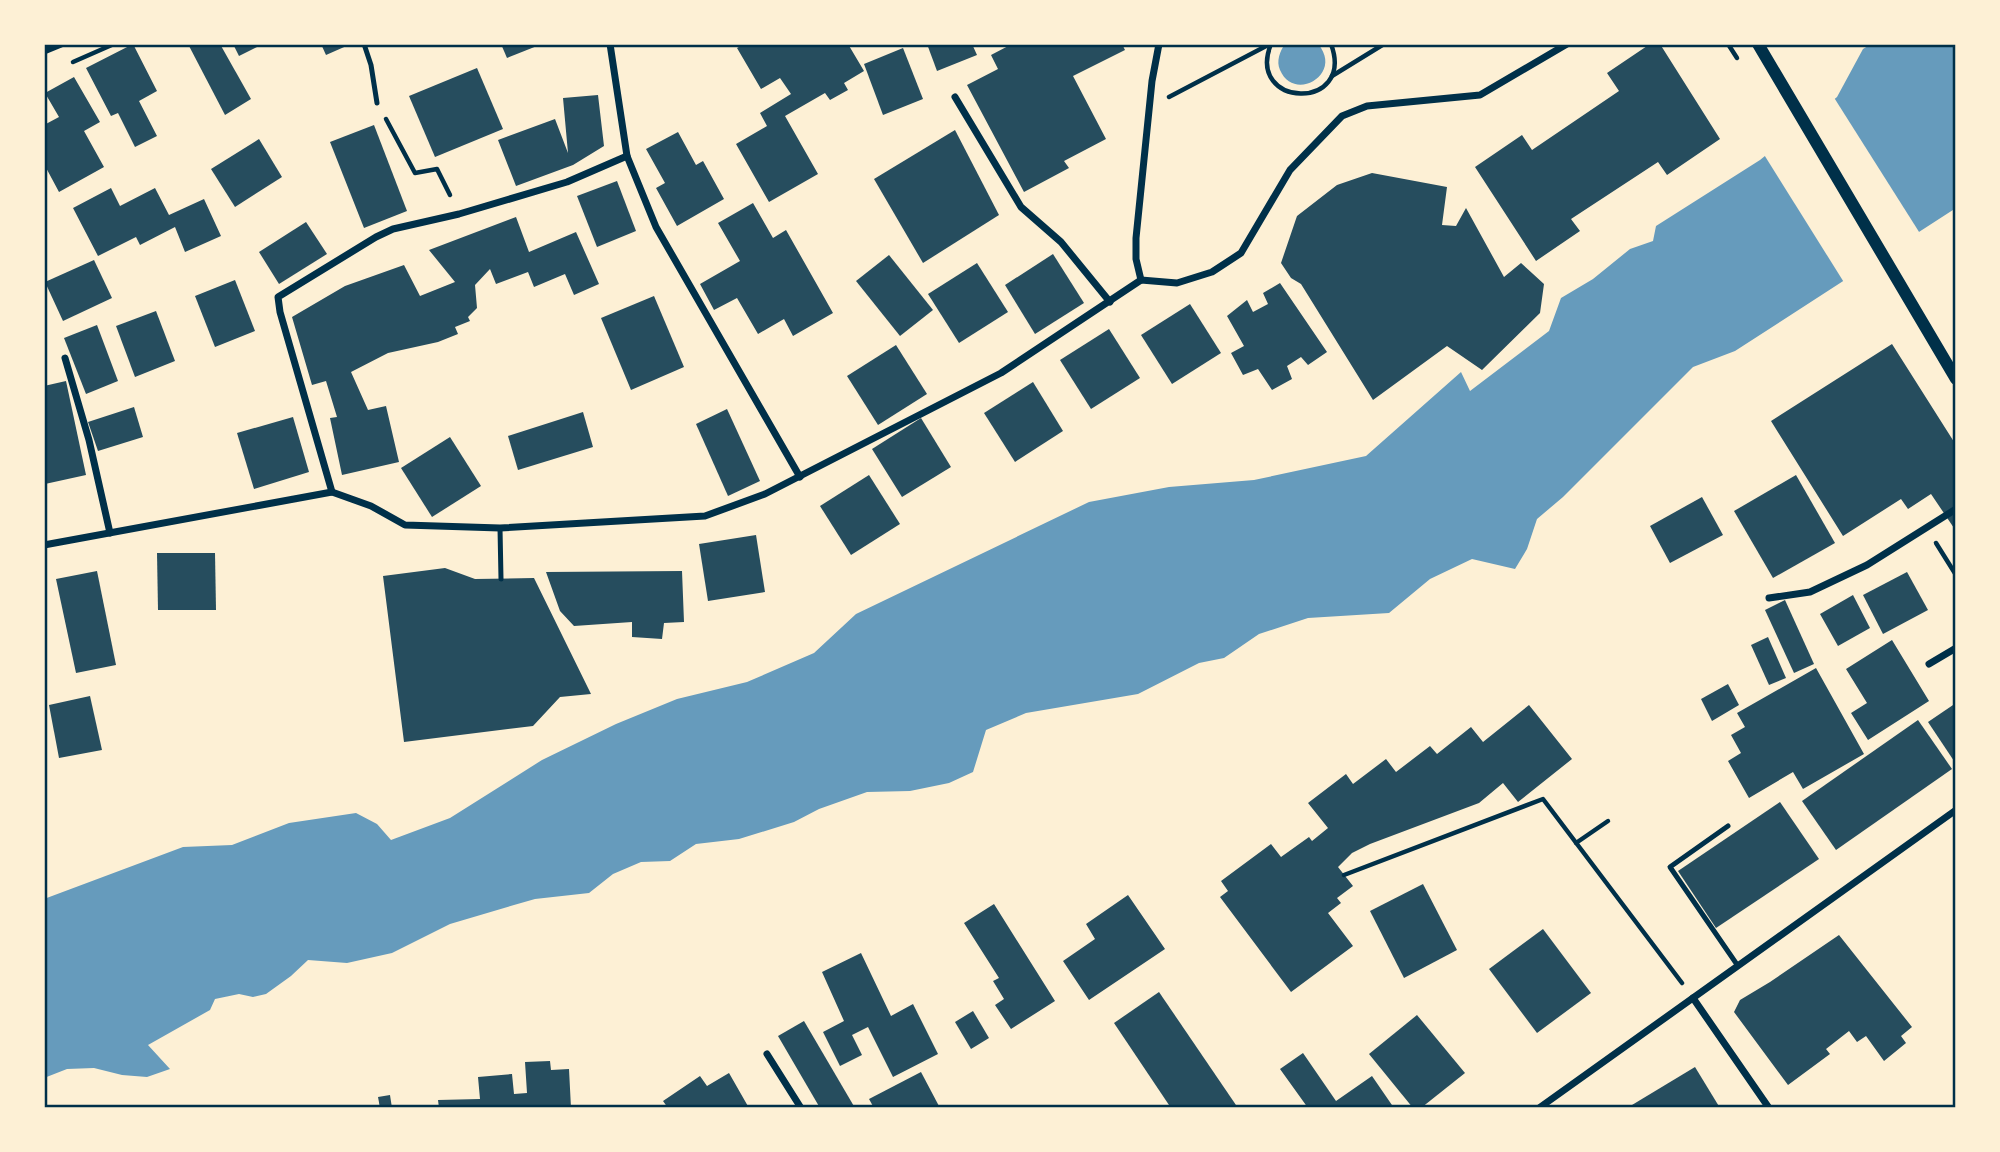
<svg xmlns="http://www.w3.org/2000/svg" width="2000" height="1152" font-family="Montserrat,sans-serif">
<rect width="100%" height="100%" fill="#fdf0d5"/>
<g fill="#669bbc">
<path d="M 1285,44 L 1318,44 C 1344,74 1294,103 1280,70 C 1276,61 1280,51 1285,44 Z"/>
<polygon points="1871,44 1956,44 1956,208 1735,351 1693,367 1563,497 1537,519 1527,549 1515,569 1472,559 1430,579 1389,613 1308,618 1259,634 1224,658 1199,663 1138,694 1026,713 986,730 973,772 949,783 910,791 867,792 819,809 794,822 739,839 696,844 670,861 641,862 613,874 589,893 535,899 514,905 450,924 392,953 347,963 308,960 291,976 266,994 253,997 239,994 215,999 210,1010 148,1045 170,1069 147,1077 122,1075 94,1068 67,1069 44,1078 44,899 183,847 232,845 289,823 356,813 377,824 391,840 450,818 542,760 616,724 677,699 747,682 814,653 856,614 1089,502 1169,487 1254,480 1366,456 1461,372 1470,391 1549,331 1561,298 1593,279 1630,249 1653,241 1656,226 1760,160 1837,97 1863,49"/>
</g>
<polygon fill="#fdf0d5" points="1833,96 1921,235 1845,284 1763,153"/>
<g fill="#264d5e">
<polygon points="133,44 157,91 139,101 157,136 135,147 118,113 111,116 86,68"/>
<polygon points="188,44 220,44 251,99 225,115"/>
<polygon points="233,44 256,44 257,47 239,56"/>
<polygon points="321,44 351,44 326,55"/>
<polygon points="501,44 542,44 507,58"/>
<polygon points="744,44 848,44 864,71 844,83 848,90 830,100 825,93 785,116 818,174 769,202 736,144 767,126 760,113 791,94 780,78 761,89 737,48"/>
<polygon points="927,44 972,44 977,55 937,71"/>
<polygon points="1012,44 1122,44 1125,50 1073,76 1106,139 1064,161 1069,168 1024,192 967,85 998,69 991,55"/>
<polygon points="1650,44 1660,44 1720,139 1667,175 1658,162 1571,219 1580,231 1536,261 1475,167 1522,135 1532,150 1619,91 1607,73"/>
<polygon points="903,48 923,99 883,115 864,64"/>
<polygon points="477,68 503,129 435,157 409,96"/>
<polygon points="74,77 100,122 84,131 104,167 59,192 44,164 44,125 59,117 45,93"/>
<polygon points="598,95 604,146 573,165 516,186 498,140 555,119 568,153 563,98"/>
<polygon points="374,125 407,211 364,228 330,142"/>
<polygon points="955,130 999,215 923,263 874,179"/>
<polygon points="678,132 696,165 703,161 724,199 677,226 656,188 665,183 646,149"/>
<polygon points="259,139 282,177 235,207 211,169"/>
<polygon points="1372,173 1447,187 1442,225 1456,226 1466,208 1504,277 1521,263 1544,284 1540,313 1482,370 1447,346 1373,400 1301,284 1291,278 1281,263 1297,216 1337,185"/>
<polygon points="617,181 636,231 597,247 577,196"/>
<polygon points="111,188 120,206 155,188 169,215 204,199 221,236 185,252 175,227 140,245 136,237 98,256 73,208"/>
<polygon points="753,203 773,238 786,230 833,313 793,336 784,319 758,334 737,298 714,310 700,284 740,261 718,223"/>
<polygon points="516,217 529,252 576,232 599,284 574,295 565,274 534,287 528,272 496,284 490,269 475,285 477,308 468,317 470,321 455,327 458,334 438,342 388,353 351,372 368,410 386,406 399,462 342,475 330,418 337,417 326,381 312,385 292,317 345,286 404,265 420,296 455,282 429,250"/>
<polygon points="306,222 327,254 279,284 259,252"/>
<polygon points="1053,254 1084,303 1035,334 1005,285"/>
<polygon points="889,255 933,310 900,336 856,281"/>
<polygon points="94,260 112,298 63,321 45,282"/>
<polygon points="977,263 1008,312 959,343 928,294"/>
<polygon points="235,280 255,331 215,347 195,296"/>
<polygon points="1280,283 1327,352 1308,365 1301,357 1287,366 1292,379 1272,390 1258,369 1243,375 1231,353 1244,346 1227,316 1247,300 1253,312 1268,304 1263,293"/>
<polygon points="654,296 684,367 631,390 601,318"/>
<polygon points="1190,304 1221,353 1172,384 1141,335"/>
<polygon points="156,311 175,361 135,377 116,326"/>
<polygon points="97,325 118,381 86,394 64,338"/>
<polygon points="1109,329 1140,378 1091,409 1060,360"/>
<polygon points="1892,344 1956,445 1956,531 1931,494 1908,509 1901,499 1843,536 1771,421"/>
<polygon points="896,345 927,394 878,425 847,376"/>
<polygon points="66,381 86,475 45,484 44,386"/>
<polygon points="1033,382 1063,431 1015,462 984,413"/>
<polygon points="134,407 143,437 98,451 88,422"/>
<polygon points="727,409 760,481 728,496 696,424"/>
<polygon points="583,412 593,447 518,470 508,436"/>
<polygon points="293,417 309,472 254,489 237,433"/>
<polygon points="921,418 951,467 902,497 872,449"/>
<polygon points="450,437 481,486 432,517 401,468"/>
<polygon points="869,475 900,524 851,555 820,506"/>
<polygon points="1796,475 1835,543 1773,578 1734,511"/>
<polygon points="1702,497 1723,535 1670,563 1650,526"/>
<polygon points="756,535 765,592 708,601 699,544"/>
<polygon points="157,553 215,553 216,610 158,610"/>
<polygon points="445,568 475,579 534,578 591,694 560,697 533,726 404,742 383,576"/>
<polygon points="97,571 116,665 76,673 56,579"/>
<polygon points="682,571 684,622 664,623 662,639 632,637 632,622 574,626 560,611 546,572"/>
<polygon points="1907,572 1928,610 1883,634 1863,595"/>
<polygon points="1853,595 1870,628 1838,646 1820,614"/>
<polygon points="1785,600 1814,664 1794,673 1765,610"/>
<polygon points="1768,637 1786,678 1769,685 1751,645"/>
<polygon points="1892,640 1929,701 1868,740 1851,713 1867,703 1846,669"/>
<polygon points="1816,668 1864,754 1803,789 1793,772 1749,798 1728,761 1741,753 1731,735 1745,727 1737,713"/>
<polygon points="1728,684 1739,705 1712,721 1701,699"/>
<polygon points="90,696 102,750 59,758 49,705"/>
<polygon points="1956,703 1956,764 1928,722"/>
<polygon points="1529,705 1572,759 1518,802 1503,783 1479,803 1370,844 1352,853 1338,867 1353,886 1337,898 1341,903 1328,913 1353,946 1291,992 1220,897 1228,891 1221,881 1271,844 1281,857 1309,837 1312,841 1328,828 1308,803 1346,774 1353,784 1386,759 1396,772 1430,746 1437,754 1471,727 1483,742"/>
<polygon points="1918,720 1952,769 1836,850 1802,801"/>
<polygon points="1780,802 1819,859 1716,928 1678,871"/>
<polygon points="1423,884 1457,950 1404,978 1370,911"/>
<polygon points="1128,895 1165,949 1089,1000 1063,961 1095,939 1086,924"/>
<polygon points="994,904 1055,1001 1011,1029 995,1005 1004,999 993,981 999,978 964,923"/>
<polygon points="1543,929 1591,993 1537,1033 1489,969"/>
<polygon points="1839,935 1912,1027 1901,1036 1906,1043 1884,1061 1866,1036 1857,1042 1849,1031 1826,1049 1830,1054 1788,1085 1734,1012 1740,1000 1770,982"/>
<polygon points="861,953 891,1016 913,1004 938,1054 893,1077 868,1027 852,1035 862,1055 840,1066 823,1032 844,1021 822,972"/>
<polygon points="1159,992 1238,1108 1171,1108 1114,1023"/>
<polygon points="973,1011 989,1038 971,1049 955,1022"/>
<polygon points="1417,1015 1465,1073 1421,1108 1413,1108 1369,1054"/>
<polygon points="804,1021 855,1108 820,1108 778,1036"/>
<polygon points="1303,1053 1336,1101 1372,1076 1394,1108 1308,1108 1280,1069"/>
<polygon points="550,1061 551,1070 569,1069 571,1108 439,1108 438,1100 480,1099 478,1077 512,1074 514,1094 527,1093 525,1062"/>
<polygon points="1695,1067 1720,1108 1627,1108"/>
<polygon points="921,1072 940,1108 874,1108 869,1099"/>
<polygon points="729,1073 749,1108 668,1108 663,1101 700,1076 707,1086"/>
<polygon points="390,1095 392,1108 380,1108 378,1097"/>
</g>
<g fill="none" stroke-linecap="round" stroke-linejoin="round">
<g stroke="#003049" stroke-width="4.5">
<path d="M 1271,44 C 1245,108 1356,112 1331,44"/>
<polyline points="1728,44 1737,58"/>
<polyline points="73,62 114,44"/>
<polyline points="1332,76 1384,44"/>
<polyline points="1169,97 1270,44"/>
<polyline points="386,119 415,173 437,169 450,195"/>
<polyline points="1936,543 1956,575"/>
<polyline points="1576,843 1608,821"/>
<polyline points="1344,875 1543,799 1682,983"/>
</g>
<g stroke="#003049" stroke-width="5">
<polyline points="364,44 371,65 377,103"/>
<polyline points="500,528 501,579"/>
<polyline points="1728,826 1670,867 1738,966"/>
</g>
<g stroke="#003049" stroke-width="7">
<polyline points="610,44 627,156 656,227 800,477"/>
<polyline points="44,51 61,44"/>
<polyline points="955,97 1021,207 1061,242 1110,302"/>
<polyline points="1141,280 1136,259 1136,238 1152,81 1159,44"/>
<polyline points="65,358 89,440 110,533"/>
<polyline points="332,492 280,312 278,297 376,237 393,229 459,214 567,182 627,156"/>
<polyline points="44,545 332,492 371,506 405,525 500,528 705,516 765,494 1001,373 1141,280 1177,283 1212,272 1241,253 1290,170 1342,116 1367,106 1480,95 1567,44"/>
<polyline points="1769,598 1810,592 1867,565 1956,509"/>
<polyline points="1929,664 1956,648"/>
<polyline points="1693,998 1769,1108"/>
<polyline points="767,1054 801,1108"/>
<polyline points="1539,1108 1956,810"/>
</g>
<polyline stroke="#003049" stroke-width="12" points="1758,44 1956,379"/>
</g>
<rect width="2000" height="1152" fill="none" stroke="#fdf0d5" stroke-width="91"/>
<rect x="46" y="46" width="1908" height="1060" fill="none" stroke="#003049" stroke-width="2.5"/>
</svg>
